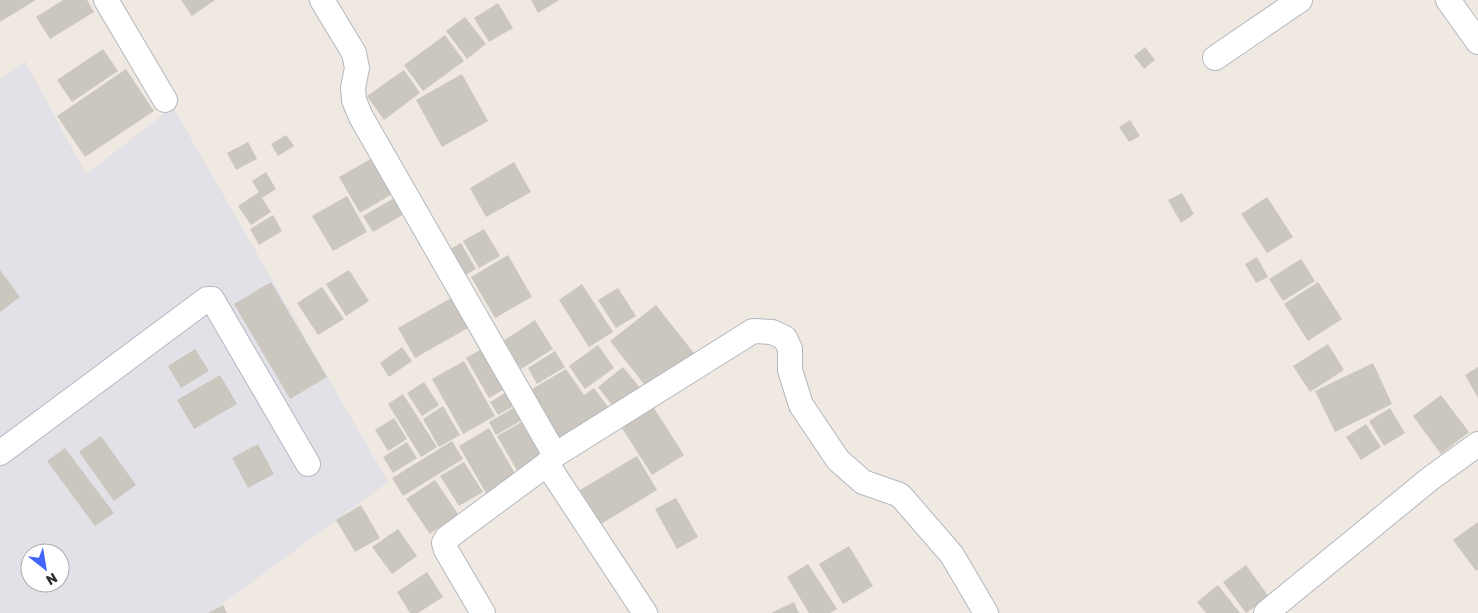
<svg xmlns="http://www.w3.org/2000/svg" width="1478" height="613" font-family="Rubik,sans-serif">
<rect width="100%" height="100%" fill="#efe9e1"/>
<path fill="#e3e1e8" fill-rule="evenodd" d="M 25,61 L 86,174 L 173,107 L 388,482 L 210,613 L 0,613 L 0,80 ZM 30,553 L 60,553 L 60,583 L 30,583 Z"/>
<g fill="#cbc7bf">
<polygon points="0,0 36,0 0,22"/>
<polygon points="63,0 87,0 94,12 50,39 36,17"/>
<polygon points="181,0 215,0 192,16"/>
<polygon points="531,0 559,0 538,13"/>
<polygon points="498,3 513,28 489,42 474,18"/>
<polygon points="465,17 486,44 467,59 446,31"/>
<polygon points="445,35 464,61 423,91 404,65"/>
<polygon points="1145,47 1155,60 1144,69 1134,56"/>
<polygon points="103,49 118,71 72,102 57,80"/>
<polygon points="126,69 154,111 85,157 57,116"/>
<polygon points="404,70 420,93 384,120 367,96"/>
<polygon points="462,74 488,121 442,147 416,100"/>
<polygon points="1130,120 1140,136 1129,142 1119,127"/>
<polygon points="286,135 294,146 278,156 271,144"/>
<polygon points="248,142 257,159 236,170 227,153"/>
<polygon points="374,157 394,193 360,213 339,177"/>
<polygon points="514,162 531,192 486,217 470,188"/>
<polygon points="266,172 276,189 262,198 271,212 251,225 238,206 259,192 252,181"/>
<polygon points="1182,193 1194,214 1181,223 1168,200"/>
<polygon points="347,196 367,232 333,251 312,216"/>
<polygon points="396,197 406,213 373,232 363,216"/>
<polygon points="1267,197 1293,237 1267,253 1241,214"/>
<polygon points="273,215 282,231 259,245 250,229"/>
<polygon points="484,229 500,256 479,268 463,241"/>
<polygon points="461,243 476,269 458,279 443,253"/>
<polygon points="508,255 532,297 495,318 471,277"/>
<polygon points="1257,257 1268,277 1256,283 1245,264"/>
<polygon points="1301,259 1315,281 1283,301 1269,279"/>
<polygon points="0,270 20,297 0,312"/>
<polygon points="349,270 369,301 346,316 326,284"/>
<polygon points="271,282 327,377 290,399 234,304"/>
<polygon points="1318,282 1342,319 1308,341 1284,304"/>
<polygon points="582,284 613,332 589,347 559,300"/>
<polygon points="322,287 344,319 318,335 297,303"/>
<polygon points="618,288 636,316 616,328 598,300"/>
<polygon points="451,298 468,328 415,358 398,328"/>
<polygon points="656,305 697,357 651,393 610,341"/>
<polygon points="535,320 553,349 521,369 503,341"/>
<polygon points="1328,344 1344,370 1310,392 1293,366"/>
<polygon points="598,345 614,368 585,389 569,366"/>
<polygon points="402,347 412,361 389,377 380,363"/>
<polygon points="485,347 508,387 489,398 466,358"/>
<polygon points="195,349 209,371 181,388 168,366"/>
<polygon points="555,351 565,367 537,384 528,368"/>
<polygon points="464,361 495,416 463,434 432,379"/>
<polygon points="1373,363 1392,404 1335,432 1315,391"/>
<polygon points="623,367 645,394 619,414 598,387"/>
<polygon points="1478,367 1478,398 1465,375"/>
<polygon points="566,369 584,395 594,388 614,415 561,448 527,392"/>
<polygon points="220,375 237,404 194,429 177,400"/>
<polygon points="424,382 439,405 422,416 407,393"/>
<polygon points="510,390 517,404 498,415 490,402"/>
<polygon points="403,394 437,447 421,457 388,404"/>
<polygon points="1441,395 1469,432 1441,454 1413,416"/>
<polygon points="652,405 684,455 652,475 620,425"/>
<polygon points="443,406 460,435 439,447 423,419"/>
<polygon points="515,407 522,420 496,435 489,422"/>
<polygon points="1390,408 1405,433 1384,446 1369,421"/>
<polygon points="394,418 407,439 388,451 375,430"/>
<polygon points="527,419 549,457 519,474 497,436"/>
<polygon points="1366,424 1381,447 1361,460 1346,437"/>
<polygon points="489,428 517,477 487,495 459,446"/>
<polygon points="101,436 136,485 114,501 79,452"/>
<polygon points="452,441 463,459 403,496 392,478"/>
<polygon points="407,442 417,458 393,473 383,457"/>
<polygon points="258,444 274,474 248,488 232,458"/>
<polygon points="65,448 114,513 95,526 47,461"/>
<polygon points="637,456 657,490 601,524 580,490"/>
<polygon points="464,462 483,492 459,506 440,476"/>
<polygon points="435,480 458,514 430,534 406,499"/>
<polygon points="676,498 698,537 677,549 655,509"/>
<polygon points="361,505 380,538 355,552 336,520"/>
<polygon points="1478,522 1478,569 1476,571 1453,540"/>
<polygon points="398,529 417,556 392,574 372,547"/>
<polygon points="849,546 873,586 843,604 819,564"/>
<polygon points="808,564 837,609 830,613 809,613 787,577"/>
<polygon points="1246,565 1269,597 1246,613 1223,582"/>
<polygon points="427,572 443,597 418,613 410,613 397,592"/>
<polygon points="1218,585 1240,613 1206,613 1197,602"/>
<polygon points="794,602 799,613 771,613"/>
<polygon points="223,605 227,613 208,613"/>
</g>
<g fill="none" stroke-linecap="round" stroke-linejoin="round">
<defs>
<g id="minor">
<polyline points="106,0 165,100"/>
<polyline points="322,0 354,53 357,68 353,88 354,100 361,117 555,455"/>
<polyline points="1448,0 1478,42"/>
<polyline points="1215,58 1300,0"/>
<polyline points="0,453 207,299 212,299 308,464"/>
<polyline points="547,464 645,613"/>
<polyline points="483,613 446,550 444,543 447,538 547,464 555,455 753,331 772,332 785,338 790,349 790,370 801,405 838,460 863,482 900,495 952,555 986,613"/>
<polyline points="1266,613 1431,478 1478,444"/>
</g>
</defs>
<use href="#minor" stroke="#b4b7c1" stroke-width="26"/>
<use href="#minor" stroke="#fff" stroke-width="24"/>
</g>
<g transform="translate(45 568) rotate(149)"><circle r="24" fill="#ffffff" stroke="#ababab"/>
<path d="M0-4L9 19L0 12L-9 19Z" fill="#4264fb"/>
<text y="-8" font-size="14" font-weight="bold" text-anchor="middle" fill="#2e2e2e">N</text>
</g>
</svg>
